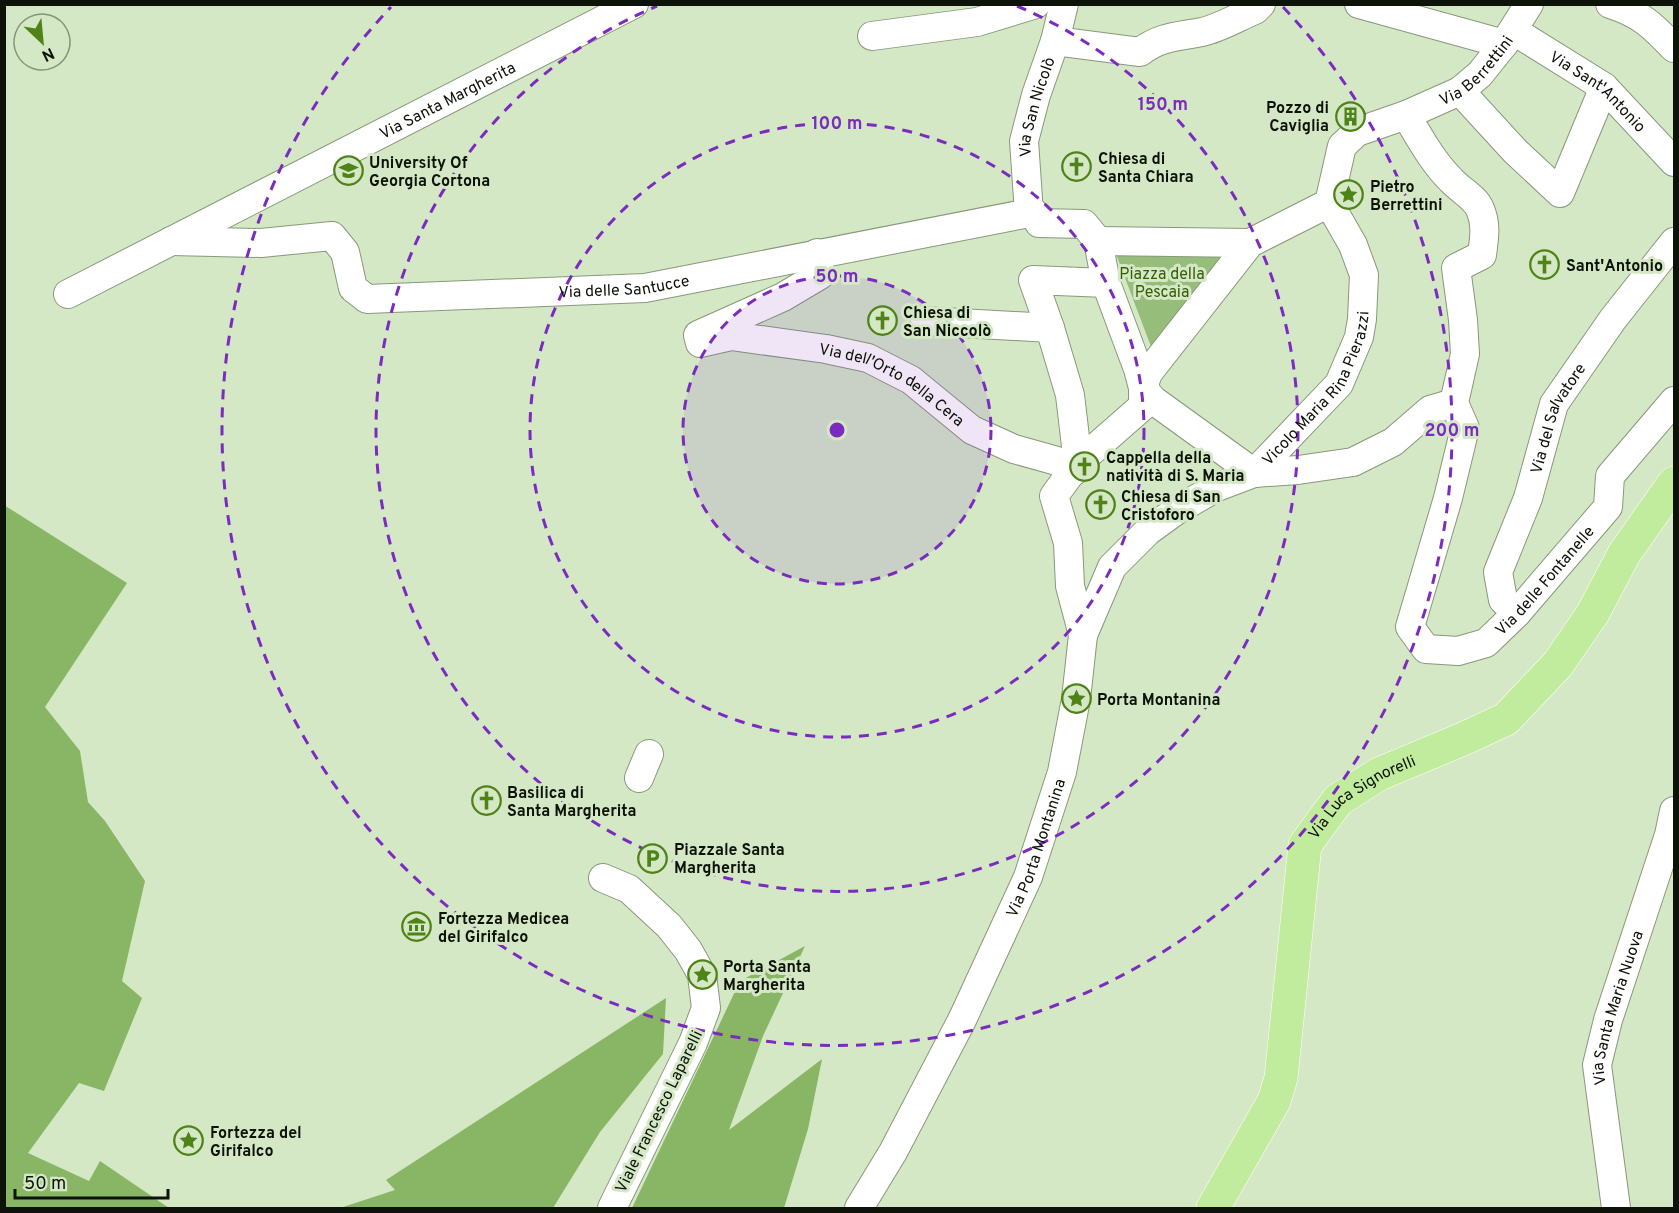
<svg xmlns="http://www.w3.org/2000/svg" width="1679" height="1213" font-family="Overpass,sans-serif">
<rect width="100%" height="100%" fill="#d4e8c6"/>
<polygon fill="#97bd7b" points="1113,246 1230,248 1153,352"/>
<g fill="#88b665">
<polygon points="4,505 127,583 45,707 80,751 88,802 105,821 145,881 122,981 142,998 104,1091 79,1083 28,1153 89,1181 100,1161 169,1208 5,1208"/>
<polygon points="805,946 763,1036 729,1130 822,1059 808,1129 784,1208 632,1208 740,981"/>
<polygon points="666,998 663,1054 600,1132 553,1208 340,1208 395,1190 386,1180"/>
</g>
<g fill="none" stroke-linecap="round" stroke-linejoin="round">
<defs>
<g id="minor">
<polyline points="1359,4 1504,44"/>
<path d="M 1610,4 C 1641,14 1652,25 1674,48"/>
<path id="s1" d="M 1514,31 L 1604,87 L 1674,162"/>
<polyline points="872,36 977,22 1036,4"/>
<path d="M 1055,41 L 1140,52 C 1161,36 1177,37 1202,32 C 1220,28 1238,17 1255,10 L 1261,4"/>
<polyline points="1460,91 1515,151 1560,193 1604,87"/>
<path id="s2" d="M 1029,213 L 1024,141 L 1036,95 L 1055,41 L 1064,4"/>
<path id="s3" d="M 171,241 L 261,243 L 332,236 L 345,252 L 353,288 L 367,299 L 645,288 L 1029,213 L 1034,213 L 1039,223 L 1084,224 L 1098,241"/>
<polygon points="1098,241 1250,243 1148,373 1143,388 1138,369 1106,283"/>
<path id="s4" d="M 1250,243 L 1329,203 L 1342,146 L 1357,132 L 1406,115 L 1460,91 L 1480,74 L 1504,44 L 1529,4"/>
<path id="s5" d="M 817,253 L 820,275 L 783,297 L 698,335 L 700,343 L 731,336 L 826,349 L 868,358 L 911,380 L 972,430 L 1014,449 L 1057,461 L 1073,472"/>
<path id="s6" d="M 68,294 L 634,4"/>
<polyline points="925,321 1050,328"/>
<path id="s7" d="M 1454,403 L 1465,428 L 1448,498 L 1410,627 L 1426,649 L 1458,651 L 1486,643 L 1517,613 L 1608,507 L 1610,476 L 1674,401"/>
<polyline points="1078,463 1070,395 1050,328 1033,280 1106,283"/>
<path d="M 1254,473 L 1298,470 L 1353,462 L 1393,442 L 1430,410 L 1454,403 L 1465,354 L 1463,320 L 1456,268 L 1482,255 C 1484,239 1487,225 1480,209 C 1475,197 1460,190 1451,180 C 1432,161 1420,138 1406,115"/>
<path id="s8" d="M 1517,613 L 1503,600 L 1498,572 L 1528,498 L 1554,404 L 1613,319 L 1674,242"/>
<path id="s9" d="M 1083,635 L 1112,567 L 1148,531 L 1177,510 L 1217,487 L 1254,473 L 1339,384 L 1359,337 L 1362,319 L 1364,275 L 1353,245 L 1329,203"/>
<polyline points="639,778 649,754"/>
<polyline points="603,878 629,889 669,926 688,950 702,975 706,1008 693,1043 612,1208"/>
<path id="s10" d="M 859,1208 L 893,1152 L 962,1020 L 1028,877 L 1062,772 L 1076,699 L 1083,635 L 1070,586 L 1068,543 L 1054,496 L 1078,463 L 1143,406 L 1143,388 L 1153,400 L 1254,473"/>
<path id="s11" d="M 1616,1208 L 1597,1065 L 1608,1020 L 1669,835 L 1674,811"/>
</g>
<g id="major">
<path id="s12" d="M 1213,1208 L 1274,1101 L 1281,1078 L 1305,845 L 1338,800 L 1379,774 L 1463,739 L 1506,719 L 1558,664 L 1593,613 L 1624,554 L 1674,483"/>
</g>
</defs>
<use href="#minor" stroke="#87997a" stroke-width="30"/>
<use href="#major" stroke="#fff" stroke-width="34"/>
<use href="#minor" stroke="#fff" stroke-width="28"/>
<use href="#major" stroke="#c2ec9d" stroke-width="33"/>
</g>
<circle cx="837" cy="430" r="154" fill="#7b2cbf" fill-opacity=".12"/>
<g fill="none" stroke="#7b2cbf" stroke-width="3" stroke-dasharray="10 8">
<circle cx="837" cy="430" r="154"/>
<circle cx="837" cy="430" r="307"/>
<path d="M1017 6A461 461 0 1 1 657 6"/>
<path d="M1283 7A615 615 0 1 1 391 7"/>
</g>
<defs>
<symbol id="building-ring" viewBox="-11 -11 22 22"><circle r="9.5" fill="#d4e8c6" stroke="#4f8217" stroke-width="1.5"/><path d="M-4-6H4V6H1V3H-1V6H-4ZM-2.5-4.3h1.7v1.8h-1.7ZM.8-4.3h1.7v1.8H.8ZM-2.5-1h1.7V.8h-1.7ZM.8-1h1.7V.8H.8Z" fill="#4f8217"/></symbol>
<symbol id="church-ring" viewBox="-11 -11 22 22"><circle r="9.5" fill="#d4e8c6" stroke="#4f8217" stroke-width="1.5"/><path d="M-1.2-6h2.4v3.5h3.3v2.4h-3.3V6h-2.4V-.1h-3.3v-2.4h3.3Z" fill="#4f8217"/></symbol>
<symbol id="university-ring" viewBox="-11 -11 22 22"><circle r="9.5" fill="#d4e8c6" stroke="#4f8217" stroke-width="1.5"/><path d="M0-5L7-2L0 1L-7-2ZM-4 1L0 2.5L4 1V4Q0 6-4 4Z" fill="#4f8217"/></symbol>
<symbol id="sight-ring" viewBox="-11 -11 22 22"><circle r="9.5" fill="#d4e8c6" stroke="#4f8217" stroke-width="1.5"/><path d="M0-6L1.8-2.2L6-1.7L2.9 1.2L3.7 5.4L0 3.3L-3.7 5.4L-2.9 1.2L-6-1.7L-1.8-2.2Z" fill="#4f8217"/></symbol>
<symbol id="parking-ring" viewBox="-11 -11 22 22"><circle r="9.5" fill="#d4e8c6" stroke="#4f8217" stroke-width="1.5"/><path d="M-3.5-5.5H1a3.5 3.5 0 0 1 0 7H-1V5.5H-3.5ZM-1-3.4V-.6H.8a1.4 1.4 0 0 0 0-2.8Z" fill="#4f8217"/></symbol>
<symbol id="museum-ring" viewBox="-11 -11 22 22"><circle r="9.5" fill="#d4e8c6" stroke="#4f8217" stroke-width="1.5"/><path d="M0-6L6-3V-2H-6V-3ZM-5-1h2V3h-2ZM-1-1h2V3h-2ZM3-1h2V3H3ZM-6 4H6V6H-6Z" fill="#4f8217"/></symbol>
</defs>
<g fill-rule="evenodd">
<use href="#building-ring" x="1334" y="100" width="33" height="33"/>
<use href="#church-ring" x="1060" y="150" width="33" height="33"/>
<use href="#university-ring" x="332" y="154" width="33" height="33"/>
<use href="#sight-ring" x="1332" y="178" width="33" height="33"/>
<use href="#church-ring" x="1528" y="248" width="33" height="33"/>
<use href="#church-ring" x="866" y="304" width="33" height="33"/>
<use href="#church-ring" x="1068" y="450" width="33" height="33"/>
<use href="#church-ring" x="1084" y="488" width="33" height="33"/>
<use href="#sight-ring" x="1060" y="682" width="33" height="33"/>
<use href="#church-ring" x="470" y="784" width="33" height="33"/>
<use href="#parking-ring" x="636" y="842" width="33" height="33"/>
<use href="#museum-ring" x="400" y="910" width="33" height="33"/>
<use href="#sight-ring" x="686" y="958" width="33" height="33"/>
<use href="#sight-ring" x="172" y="1124" width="33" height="33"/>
</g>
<g text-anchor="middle" stroke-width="6" stroke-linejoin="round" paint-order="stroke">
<g font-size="16" fill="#0d1308" stroke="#d4e8c6">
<text dy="6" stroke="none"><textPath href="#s4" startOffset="304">Via Berrettini</textPath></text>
<text dy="6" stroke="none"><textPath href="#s1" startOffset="104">Via Sant'Antonio</textPath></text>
<text dy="6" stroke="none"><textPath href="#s6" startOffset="426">Via Santa Margherita</textPath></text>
<text dy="6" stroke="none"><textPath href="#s2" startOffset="108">Via San Nicolò</textPath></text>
<text dy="6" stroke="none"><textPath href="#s3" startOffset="494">Via delle Santucce</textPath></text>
<text dy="6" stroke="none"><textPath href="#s9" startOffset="354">Vicolo Maria Rina Pierazzi</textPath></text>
<text dy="6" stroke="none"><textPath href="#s5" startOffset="370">Via dell'Orto della Cera</textPath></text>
<text dy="6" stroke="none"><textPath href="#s8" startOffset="213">Via del Salvatore</textPath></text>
<text dy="6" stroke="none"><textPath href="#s7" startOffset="408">Via delle Fontanelle</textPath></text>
<text dy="6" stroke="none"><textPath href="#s12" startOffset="458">Via Luca Signorelli</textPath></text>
<text dy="6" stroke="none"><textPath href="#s10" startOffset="402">Via Porta Montanina</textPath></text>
<text dy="6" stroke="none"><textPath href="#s11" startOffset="204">Via Santa Maria Nuova</textPath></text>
<text transform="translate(658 1111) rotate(-64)" y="6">Viale Francesco Laparelli</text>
</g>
<g font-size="16" font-weight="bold" fill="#0d1308" stroke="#d4e8c6" text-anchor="start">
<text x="1329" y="113" text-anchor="end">Pozzo di<tspan x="1329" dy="18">Caviglia</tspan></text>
<text x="1098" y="164">Chiesa di<tspan x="1098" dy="18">Santa Chiara</tspan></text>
<text x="369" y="168">University Of<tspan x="369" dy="18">Georgia Cortona</tspan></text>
<text x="1370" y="192">Pietro<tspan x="1370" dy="18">Berrettini</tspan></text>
<text x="1566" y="271">Sant'Antonio</text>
<text x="903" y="318">Chiesa di<tspan x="903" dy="18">San Niccolò</tspan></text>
<text x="1106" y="463">Cappella della<tspan x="1106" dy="18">natività di S. Maria</tspan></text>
<text x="1121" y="502">Chiesa di San<tspan x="1121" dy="18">Cristoforo</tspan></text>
<text x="1097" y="705">Porta Montanina</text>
<text x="507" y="798">Basilica di<tspan x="507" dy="18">Santa Margherita</tspan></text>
<text x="674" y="855">Piazzale Santa<tspan x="674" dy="18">Margherita</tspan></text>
<text x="438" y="924">Fortezza Medicea<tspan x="438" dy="18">del Girifalco</tspan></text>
<text x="723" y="972">Porta Santa<tspan x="723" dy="18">Margherita</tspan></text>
<text x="210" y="1138">Fortezza del<tspan x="210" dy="18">Girifalco</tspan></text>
</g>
<g font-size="16" fill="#355d03" stroke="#d4e8c6">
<text x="1162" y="279">Piazza della<tspan x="1162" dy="18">Pescaia</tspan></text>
</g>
</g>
<circle cx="837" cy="430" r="9" fill="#7b2cbf" stroke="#d4e8c6" stroke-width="3"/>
<g font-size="18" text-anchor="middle" font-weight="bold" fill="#7b2cbf" stroke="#d4e8c6" stroke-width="6" stroke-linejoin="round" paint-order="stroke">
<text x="1163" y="110">150 m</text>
<text x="837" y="129">100 m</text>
<text x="837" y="282">50 m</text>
<text x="1452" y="436">200 m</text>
</g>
<rect width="1679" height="1213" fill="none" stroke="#0d1308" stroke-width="12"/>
<g transform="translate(42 42) rotate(154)"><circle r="28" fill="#d4e8c6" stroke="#84937a" stroke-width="1.5"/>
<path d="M0-4.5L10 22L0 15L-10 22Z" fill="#4f8217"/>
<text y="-9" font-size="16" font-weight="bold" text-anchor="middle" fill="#0d1308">N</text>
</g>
<path d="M15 1189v9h153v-9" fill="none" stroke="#0d1308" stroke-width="3"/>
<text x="24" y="1189" font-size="18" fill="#0d1308" stroke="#d4e8c6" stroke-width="4.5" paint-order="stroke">50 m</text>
</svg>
